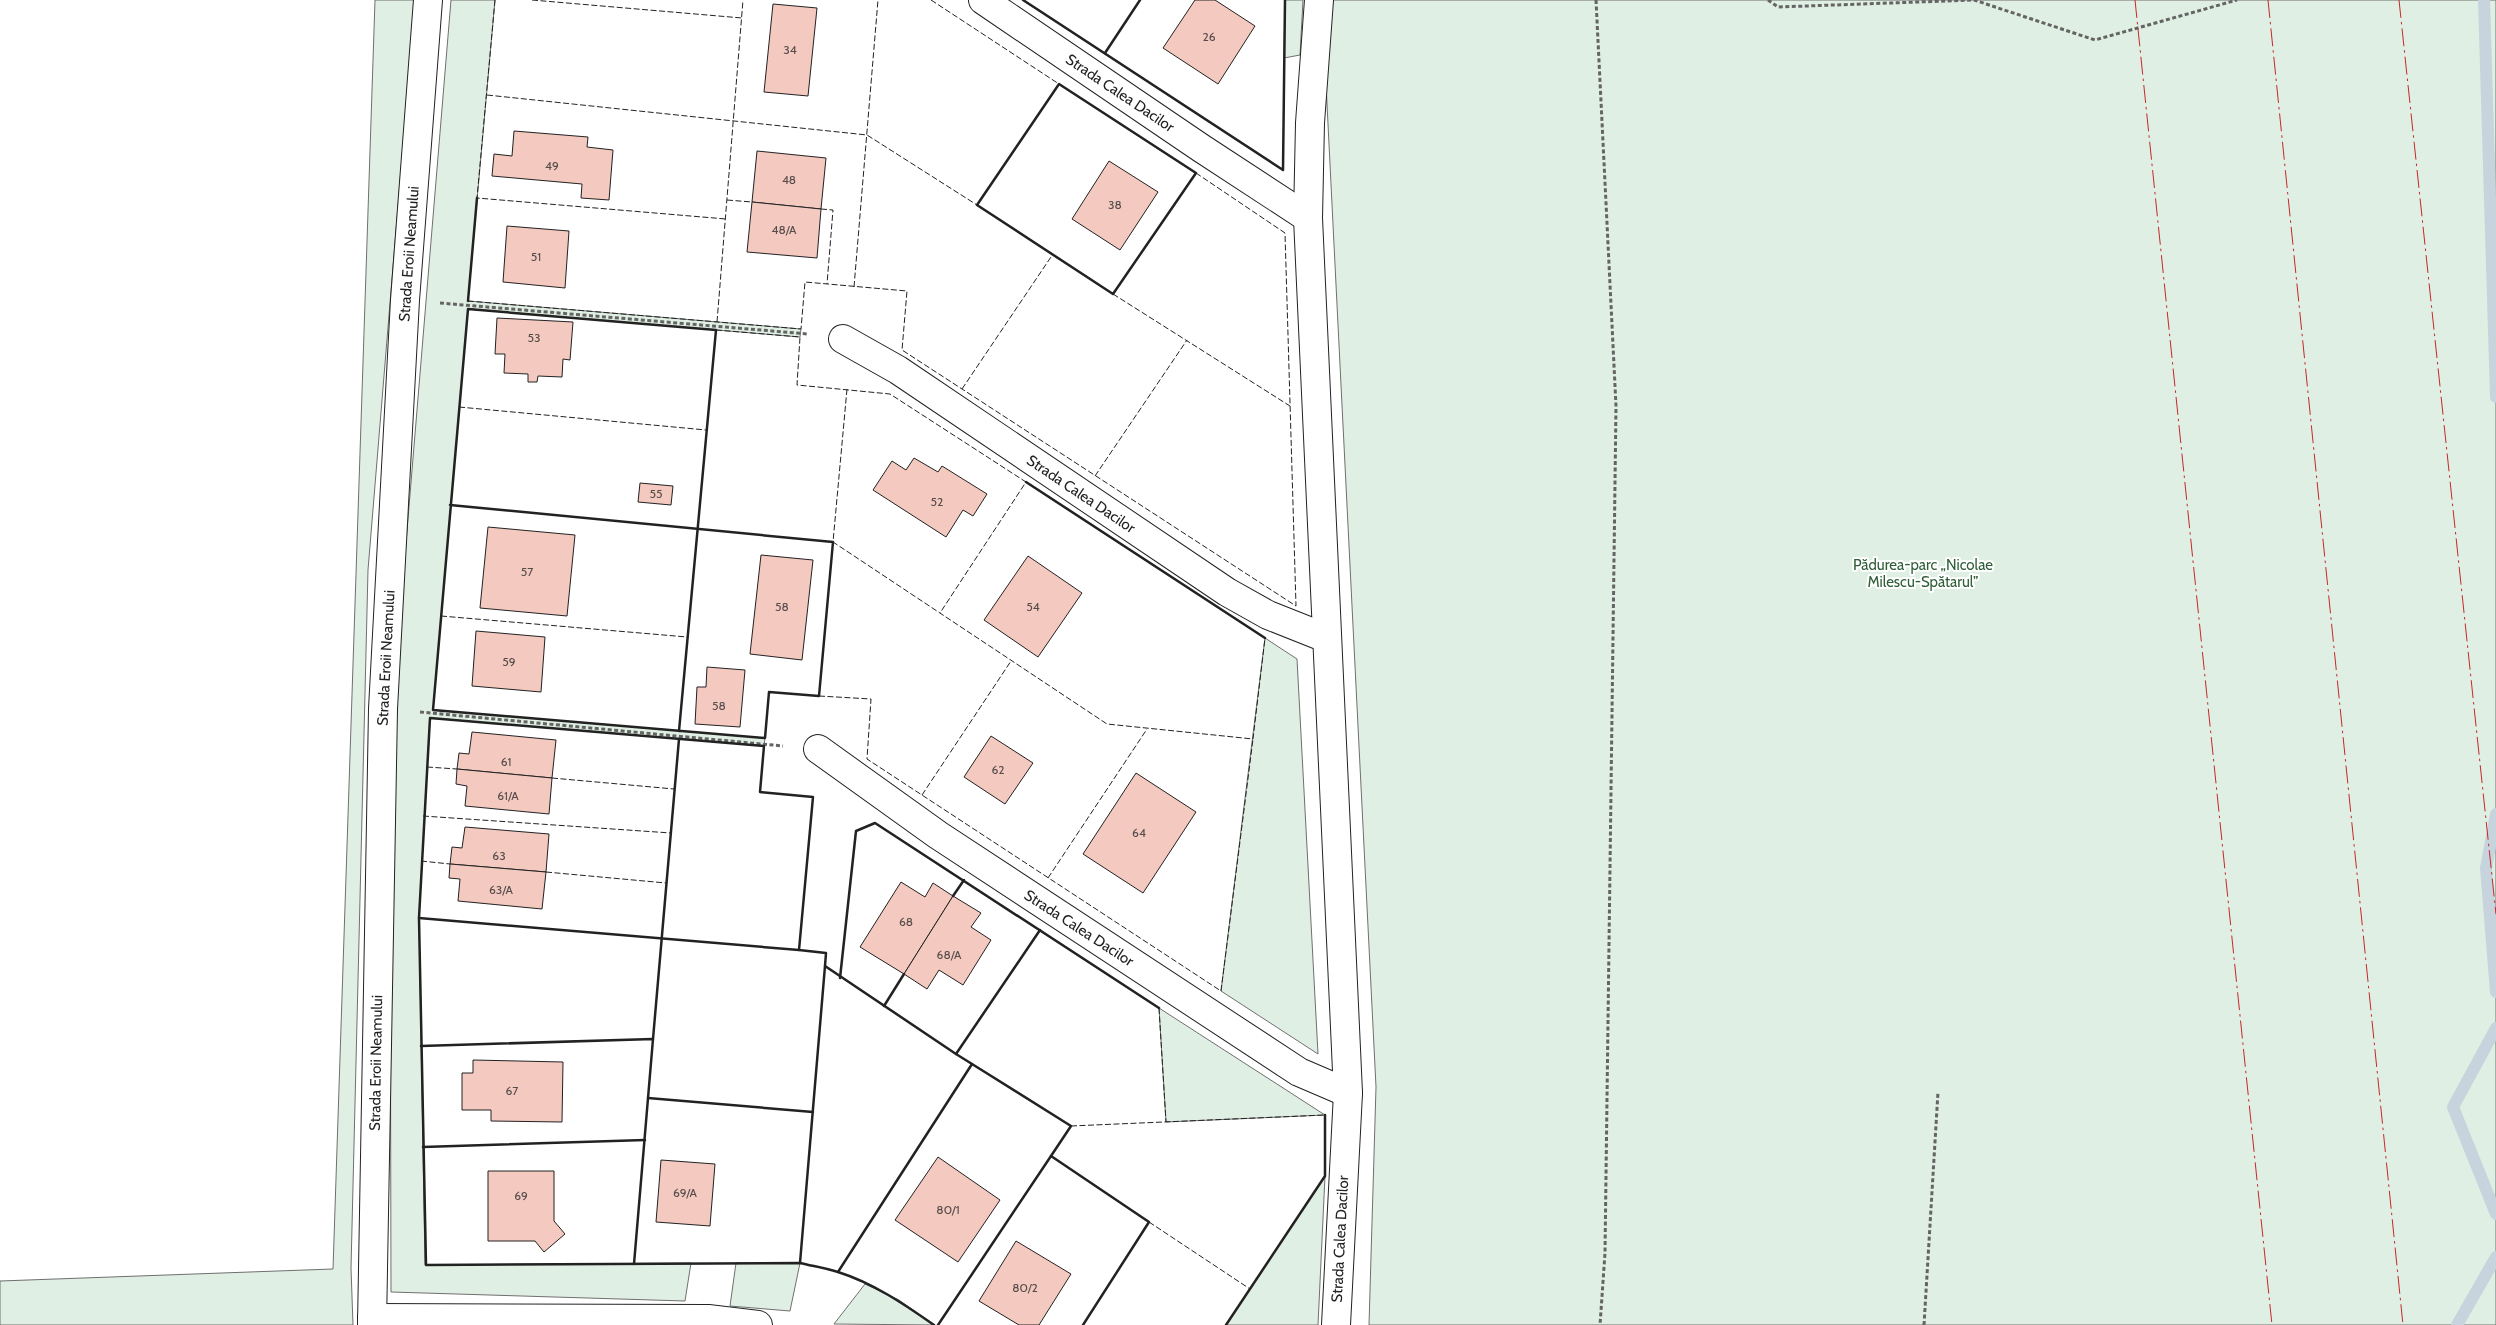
<svg xmlns="http://www.w3.org/2000/svg" width="2496" height="1325" font-family="Cabin,sans-serif">
<rect width="100%" height="100%" fill="#fff"/>
<g fill="#e0efe3" stroke="#6f6f6f">
<polygon points="375,0 415,0 368,570 351,1268 353,1325 0,1325 0,1281 333,1269"/>
<polygon points="451,0 495,0 468,301 801,329 800,337 468,309 433,710 765,738 764,746 430,718 419,918 425,1265 691,1263 685,1301 391,1292 390,822 403,579"/>
<polygon points="1285,0 1303,0 1300,55 1284,58"/>
<polygon points="1332,0 2496,0 2496,1325 1369,1325 1376,1087 1326,84"/>
<polygon points="1265,638 1297,659 1318,1054 1221,991"/>
<polygon points="1159,1008 1325,1115 1166,1122"/>
<polygon points="1325,1176 1318,1325 1226,1325"/>
<polygon points="736,1263 800,1263 790,1311 730,1306"/>
<polygon points="865,1284 899,1300 934,1325 834,1324"/>
</g>
<g fill="none" stroke-linecap="round" stroke-linejoin="round">
<g stroke="#c7d3dd" stroke-width="12">
<polyline points="2484,0 2496,397"/>
<polyline points="2496,814 2486,868 2496,992"/>
<polyline points="2496,1028 2453,1107 2496,1214"/>
<polyline points="2457,1325 2496,1257"/>
</g>
</g>
<g fill="#f3c9c0" stroke="#222">
<polygon points="1195,0 1215,0 1255,26 1218,84 1163,48"/>
<polygon points="773,4 817,8 808,96 764,92"/>
<polygon points="514,131 588,137 587,147 613,150 609,200 581,198 582,184 492,176 494,154 512,156"/>
<polygon points="757,151 826,158 821,209 752,202"/>
<polygon points="1109,161 1158,192 1120,250 1072,219"/>
<polygon points="752,202 821,209 817,258 747,252"/>
<polygon points="507,226 569,231 565,288 503,282"/>
<polygon points="497,318 573,322 570,360 563,359 562,377 538,376 537,382 528,382 528,374 504,373 505,354 495,354"/>
<polygon points="914,458 938,472 942,466 987,494 973,516 963,510 946,537 873,490 892,461 906,470"/>
<polygon points="640,483 673,486 671,505 638,502"/>
<polygon points="488,527 575,535 567,616 480,608"/>
<polygon points="761,555 813,560 802,660 750,654"/>
<polygon points="1028,556 1082,593 1038,657 984,620"/>
<polygon points="476,631 545,637 541,692 472,686"/>
<polygon points="707,667 745,670 740,727 695,724 697,687 706,687"/>
<polygon points="472,732 556,740 552,778 457,769 459,753 469,754"/>
<polygon points="991,736 1033,763 1005,804 964,777"/>
<polygon points="457,769 552,778 549,814 465,806 467,786 456,784"/>
<polygon points="1136,773 1196,812 1143,893 1083,854"/>
<polygon points="465,827 549,834 546,872 450,864 452,847 462,848"/>
<polygon points="450,864 546,872 542,909 458,901 460,879 449,878"/>
<polygon points="901,882 925,897 933,883 953,896 904,974 860,947"/>
<polygon points="953,896 981,913 971,927 991,940 963,985 939,970 927,989 904,974"/>
<polygon points="473,1060 563,1062 562,1122 491,1121 491,1110 462,1110 462,1073 473,1073"/>
<polygon points="938,1157 1000,1200 958,1262 895,1220"/>
<polygon points="661,1160 715,1164 710,1226 656,1222"/>
<polygon points="488,1171 554,1171 554,1221 565,1234 544,1252 535,1241 488,1241"/>
<polygon points="1016,1241 1071,1274 1039,1325 1019,1325 979,1301"/>
</g>
<g fill="none" stroke-linecap="round" stroke-linejoin="round">
<defs>
<g id="minor">
<polyline points="983,0 1201,148 1308,218"/>
<polyline points="1319,0 1310,123 1308,218 1348,1093 1336,1325"/>
<polyline points="843,339 898,370 1227,592 1268,615 1326,638"/>
<polyline points="818,749 938,835 1299,1072 1348,1093"/>
<polyline points="372,1318 708,1319 758,1325"/>
<polyline points="372,1325 383,709 405,300 428,0"/>
</g>
</defs>
<use href="#minor" stroke="#222" stroke-width="30"/>
<g stroke="#646464" stroke-width="3" stroke-dasharray="4 2.5" stroke-linecap="butt">
<polyline points="1596,0 1616,406 1605,1253 1600,1325"/>
<polyline points="1768,0 1778,7 1974,0 2095,40 2237,0"/>
<polyline points="440,303 808,334"/>
<polyline points="420,712 783,746"/>
<polyline points="1924,1325 1938,1092"/>
</g>
<use href="#minor" stroke="#fff" stroke-width="28"/>
<g stroke="#222" stroke-width="1" stroke-dasharray="6 2.5" stroke-linecap="butt">
<polyline points="495,0 477,198 726,219"/>
<polyline points="532,0 742,18"/>
<polyline points="931,0 1059,84"/>
<polyline points="487,95 867,135 977,205"/>
<polyline points="727,200 752,202"/>
<polyline points="821,209 833,210 827,284"/>
<polyline points="854,287 878,0"/>
<polyline points="1113,294 1290,406"/>
<polyline points="468,301 801,329 805,282 907,291 902,350 1296,606 1285,233 1196,173"/>
<polyline points="717,322 743,0"/>
<polyline points="716,330 800,337 797,385 890,394 1026,482 940,613"/>
<polyline points="847,389 833,542 1107,724 1253,739 1265,638"/>
<polyline points="962,389 1053,254"/>
<polyline points="459,407 706,430"/>
<polyline points="1095,476 1187,340"/>
<polyline points="441,616 687,637"/>
<polyline points="819,696 871,699 867,759 1221,991 1253,739"/>
<polyline points="427,767 457,769"/>
<polyline points="552,778 674,789"/>
<polyline points="922,795 1011,661"/>
<polyline points="423,816 671,833"/>
<polyline points="421,861 450,864"/>
<polyline points="546,872 666,883"/>
<polyline points="1048,878 1147,729"/>
<polyline points="1159,1008 1166,1122"/>
<polyline points="1071,1126 1325,1115"/>
<polyline points="1149,1222 1250,1289"/>
</g>
<g stroke="#222" stroke-width="2.5">
<polyline points="1023,0 1283,170 1285,0"/>
<polyline points="1105,53 1140,0"/>
<polygon points="1059,84 1196,173 1113,294 977,205"/>
<polyline points="468,301 477,198"/>
<polyline points="1026,482 1265,638"/>
<polyline points="450,505 833,542 819,696 769,692 765,738 433,710 468,309 716,330 679,731"/>
<polyline points="953,896 964,880"/>
<polyline points="419,918 799,950"/>
<polyline points="840,978 856,831 875,823 1159,1008"/>
<polyline points="884,1006 904,974"/>
<polyline points="653,1039 679,739"/>
<polyline points="421,1046 653,1039 634,1264"/>
<polyline points="956,1054 972,1064"/>
<polyline points="648,1098 813,1112"/>
<polyline points="423,1147 645,1140"/>
<polyline points="800,1263 825,966"/>
<polyline points="838,1272 972,1064 1071,1126 1051,1156 1149,1222 1083,1325"/>
<path d="M 934,1325 C 904,1304 873,1283 838,1272 C 826,1268 812,1266 800,1263 L 426,1265 L 419,918 L 430,718 L 764,746 L 760,792 L 813,797 L 799,950 L 826,953 L 825,966 L 956,1054 L 1040,930"/>
<polyline points="938,1325 1051,1156"/>
<polyline points="1226,1325 1325,1176 1325,1115"/>
</g>
<g stroke="#c62828" stroke-width="1" stroke-dasharray="18 4 2.5 4" stroke-linecap="butt">
<polyline points="2135,0 2272,1325"/>
<polyline points="2268,0 2403,1325"/>
<polyline points="2399,0 2496,914"/>
</g>
</g>
<g text-anchor="middle" stroke-width="4" stroke-linejoin="round" paint-order="stroke">
<g font-size="12" fill="#564c4a">
<text x="1209" y="41">26</text>
<text x="790" y="54">34</text>
<text x="552" y="170">49</text>
<text x="789" y="184">48</text>
<text x="1115" y="209">38</text>
<text x="784" y="234">48/A</text>
<text x="536" y="261">51</text>
<text x="534" y="342">53</text>
<text x="656" y="498">55</text>
<text x="937" y="506">52</text>
<text x="527" y="576">57</text>
<text x="782" y="611">58</text>
<text x="1033" y="611">54</text>
<text x="509" y="666">59</text>
<text x="719" y="710">58</text>
<text x="506" y="766">61</text>
<text x="998" y="774">62</text>
<text x="508" y="800">61/A</text>
<text x="1139" y="837">64</text>
<text x="499" y="860">63</text>
<text x="501" y="894">63/A</text>
<text x="906" y="926">68</text>
<text x="949" y="959">68/A</text>
<text x="512" y="1095">67</text>
<text x="685" y="1197">69/A</text>
<text x="521" y="1200">69</text>
<text x="948" y="1214">80/1</text>
<text x="1025" y="1292">80/2</text>
</g>
<g font-size="15" fill="#222" stroke="#fff">
<text transform="translate(1120 93) rotate(34)" y="5">Strada Calea Dacilor</text>
<text transform="translate(409 254) rotate(-86)" y="5">Strada Eroii Neamului</text>
<text transform="translate(1081 494) rotate(34)" y="5">Strada Calea Dacilor</text>
<text transform="translate(386 658) rotate(-87)" y="5">Strada Eroii Neamului</text>
<text transform="translate(1079 928) rotate(33)" y="5">Strada Calea Dacilor</text>
<text transform="translate(376 1063) rotate(-89)" y="5">Strada Eroii Neamului</text>
<text transform="translate(1340 1239) rotate(-87)" y="5">Strada Calea Dacilor</text>
</g>
<g font-size="15" fill="#2f5e38" stroke="#fff">
<text x="1923" y="570">Pădurea-parc „Nicolae<tspan x="1923" dy="17">Milescu-Spătarul”</tspan></text>
</g>
</g>
</svg>
